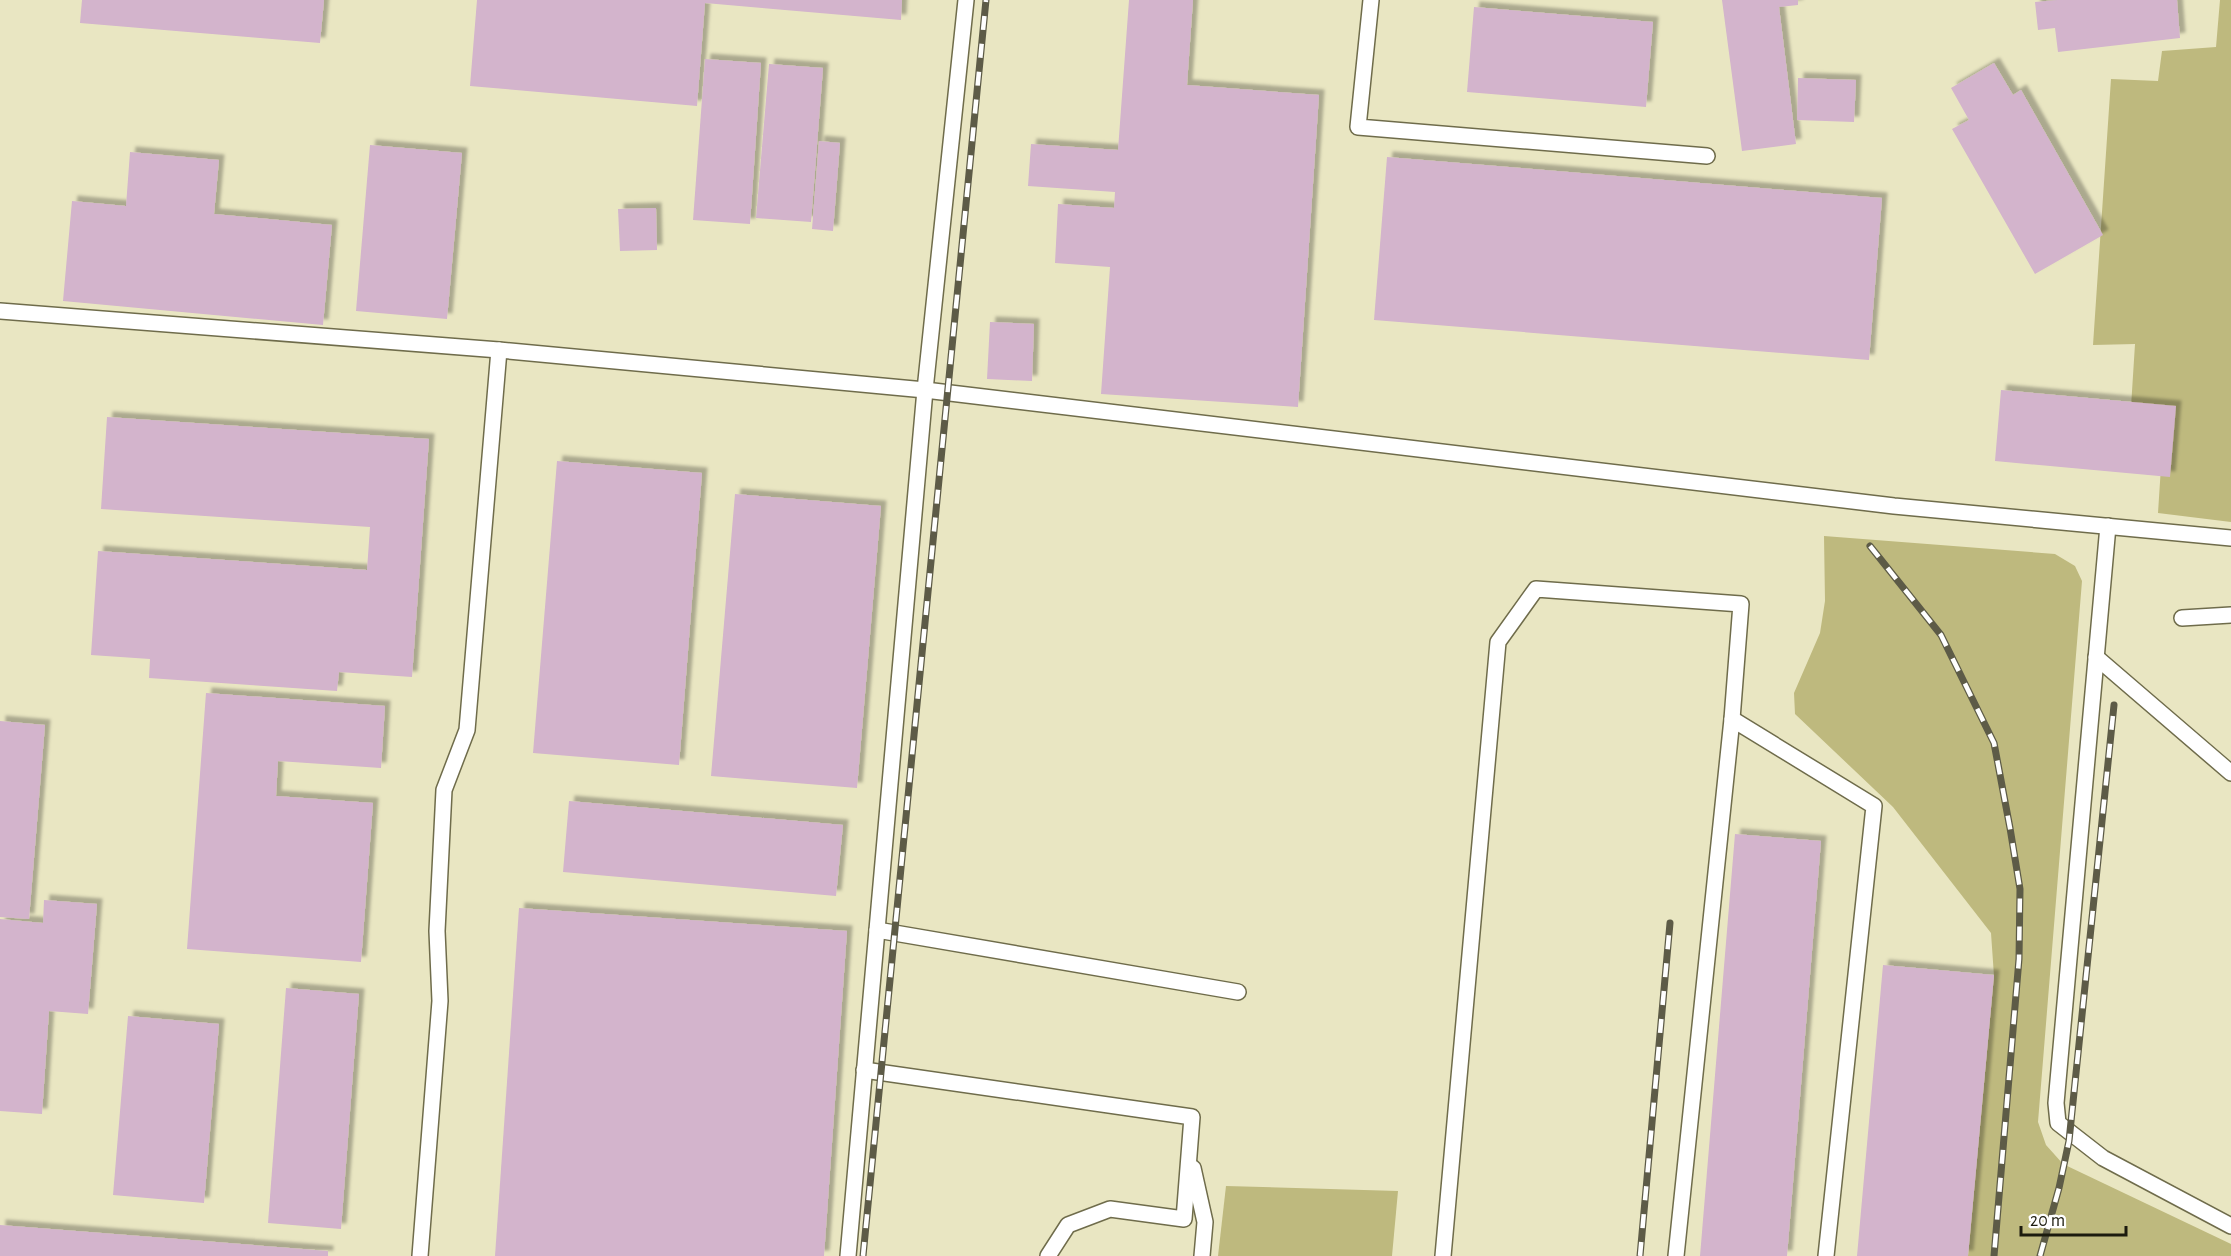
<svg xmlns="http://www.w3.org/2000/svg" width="2231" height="1256" font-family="'Alegreya Sans',sans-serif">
<defs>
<filter id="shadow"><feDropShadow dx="5.5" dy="-5.5" stdDeviation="1.5" flood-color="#0004"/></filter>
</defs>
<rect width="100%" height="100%" fill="#e9e6c2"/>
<g fill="#beb97e">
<polygon points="2220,0 2231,0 2231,522 2158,513 2165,405 2131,407 2135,344 2093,345 2111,79 2158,81 2162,51 2216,47"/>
<polygon points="1824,536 2055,554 2075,566 2082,581 2038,1122 2046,1145 2063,1164 2231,1244 2231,1256 1968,1256 1994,976 1991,933 1893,807 1795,714 1794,693 1820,633 1825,601"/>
<polygon points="1226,1186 1398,1191 1392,1256 1218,1256"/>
</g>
<g fill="#d3b4cc" filter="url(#shadow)">
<polygon points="82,0 324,0 320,43 80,23"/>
<polygon points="477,0 902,0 901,20 705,3 697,106 470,86"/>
<polygon points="1129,0 1193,0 1187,85 1319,95 1298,407 1101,394 1110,267 1055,263 1058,204 1114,208 1115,192 1028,186 1031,144 1118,150"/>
<polygon points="1722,0 1798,0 1798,5 1779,7 1796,144 1742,151"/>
<polygon points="2057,0 2177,0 2180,38 2058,52 2055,28 2038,30 2035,2"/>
<polygon points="1474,7 1653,22 1646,107 1467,92"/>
<polygon points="705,59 761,63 750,224 693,220"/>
<polygon points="1994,63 2013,95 2021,90 2103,235 2035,274 1952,129 1969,120 1951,88"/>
<polygon points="769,64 823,68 811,222 756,218"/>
<polygon points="1798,78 1856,80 1854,122 1797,120"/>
<polygon points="819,141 840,143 833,231 812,229"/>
<polygon points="370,145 462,153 447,319 356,311"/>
<polygon points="130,152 219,160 214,214 332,225 323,325 63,301 72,201 126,206"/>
<polygon points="1387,157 1882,198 1869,360 1374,320"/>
<polygon points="656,208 657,250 620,251 618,209"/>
<polygon points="990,322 1034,324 1032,381 987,379"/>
<polygon points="2001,390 2176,406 2170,477 1995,461"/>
<polygon points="107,417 429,439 412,677 339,672 337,691 149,678 150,659 91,655 98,551 367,570 370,527 101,509"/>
<polygon points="557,461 702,473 679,765 533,753"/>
<polygon points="735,494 881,506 857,788 711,776"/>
<polygon points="206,693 385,706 381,768 278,761 276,796 373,803 361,962 187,949"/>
<polygon points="0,721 45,725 29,919 0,917"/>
<polygon points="569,801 843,825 836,896 563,872"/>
<polygon points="1735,834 1821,841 1787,1256 1700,1256"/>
<polygon points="44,900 97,904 88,1014 49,1011 42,1114 0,1111 0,919 43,923"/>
<polygon points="519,908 847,931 824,1256 495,1256"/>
<polygon points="1883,965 1994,975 1968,1256 1857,1256"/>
<polygon points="286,988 359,994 341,1229 268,1223"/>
<polygon points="128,1016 219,1024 204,1203 113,1195"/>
<polygon points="0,1225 328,1251 328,1256 0,1256"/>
</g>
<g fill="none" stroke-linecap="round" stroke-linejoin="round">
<defs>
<g id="service">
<polyline points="1371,0 1358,127 1707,156"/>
<polyline points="0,311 499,350 925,390 1894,506 2231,538"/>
<polyline points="2108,526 2056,1103 2058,1123 2103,1158 2231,1226"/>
<polyline points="2182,618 2231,615"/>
<polyline points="2096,657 2231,773"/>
<polyline points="877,930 1238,992"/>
<polyline points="864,1070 1192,1117 1184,1219 1110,1209 1068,1225 1048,1256"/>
<polyline points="1193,1168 1205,1222 1202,1256"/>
<polyline points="420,1256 440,1001 437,931 444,790 467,730 499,350"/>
<polyline points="848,1256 925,390 966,0"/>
<polyline points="1443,1256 1498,642 1536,589 1741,604 1732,719"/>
<polyline points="1676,1256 1732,719 1874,806 1826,1256"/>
</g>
</defs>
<use href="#service" stroke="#6f6c4b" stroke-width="18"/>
<use href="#service" stroke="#fff" stroke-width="15"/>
<defs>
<g id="rail">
<polyline points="1870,546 1941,635 1994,743 2010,828 2020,889 2019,959 1994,1256"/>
<polyline points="863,1256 986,0"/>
<polyline points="1640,1256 1670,923"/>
<polyline points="2040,1256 2059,1188 2069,1141 2114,705"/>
</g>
</defs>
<use href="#rail" stroke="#5d5b47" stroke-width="7"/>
<use href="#rail" stroke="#fff" stroke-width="4.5" stroke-dasharray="14" stroke-linecap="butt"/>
</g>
<path d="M2021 1226v9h105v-9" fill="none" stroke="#1c1b0e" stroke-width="3"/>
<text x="2030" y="1226" font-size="18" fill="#1c1b0e" stroke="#ffffff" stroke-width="4.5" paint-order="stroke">20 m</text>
</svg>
